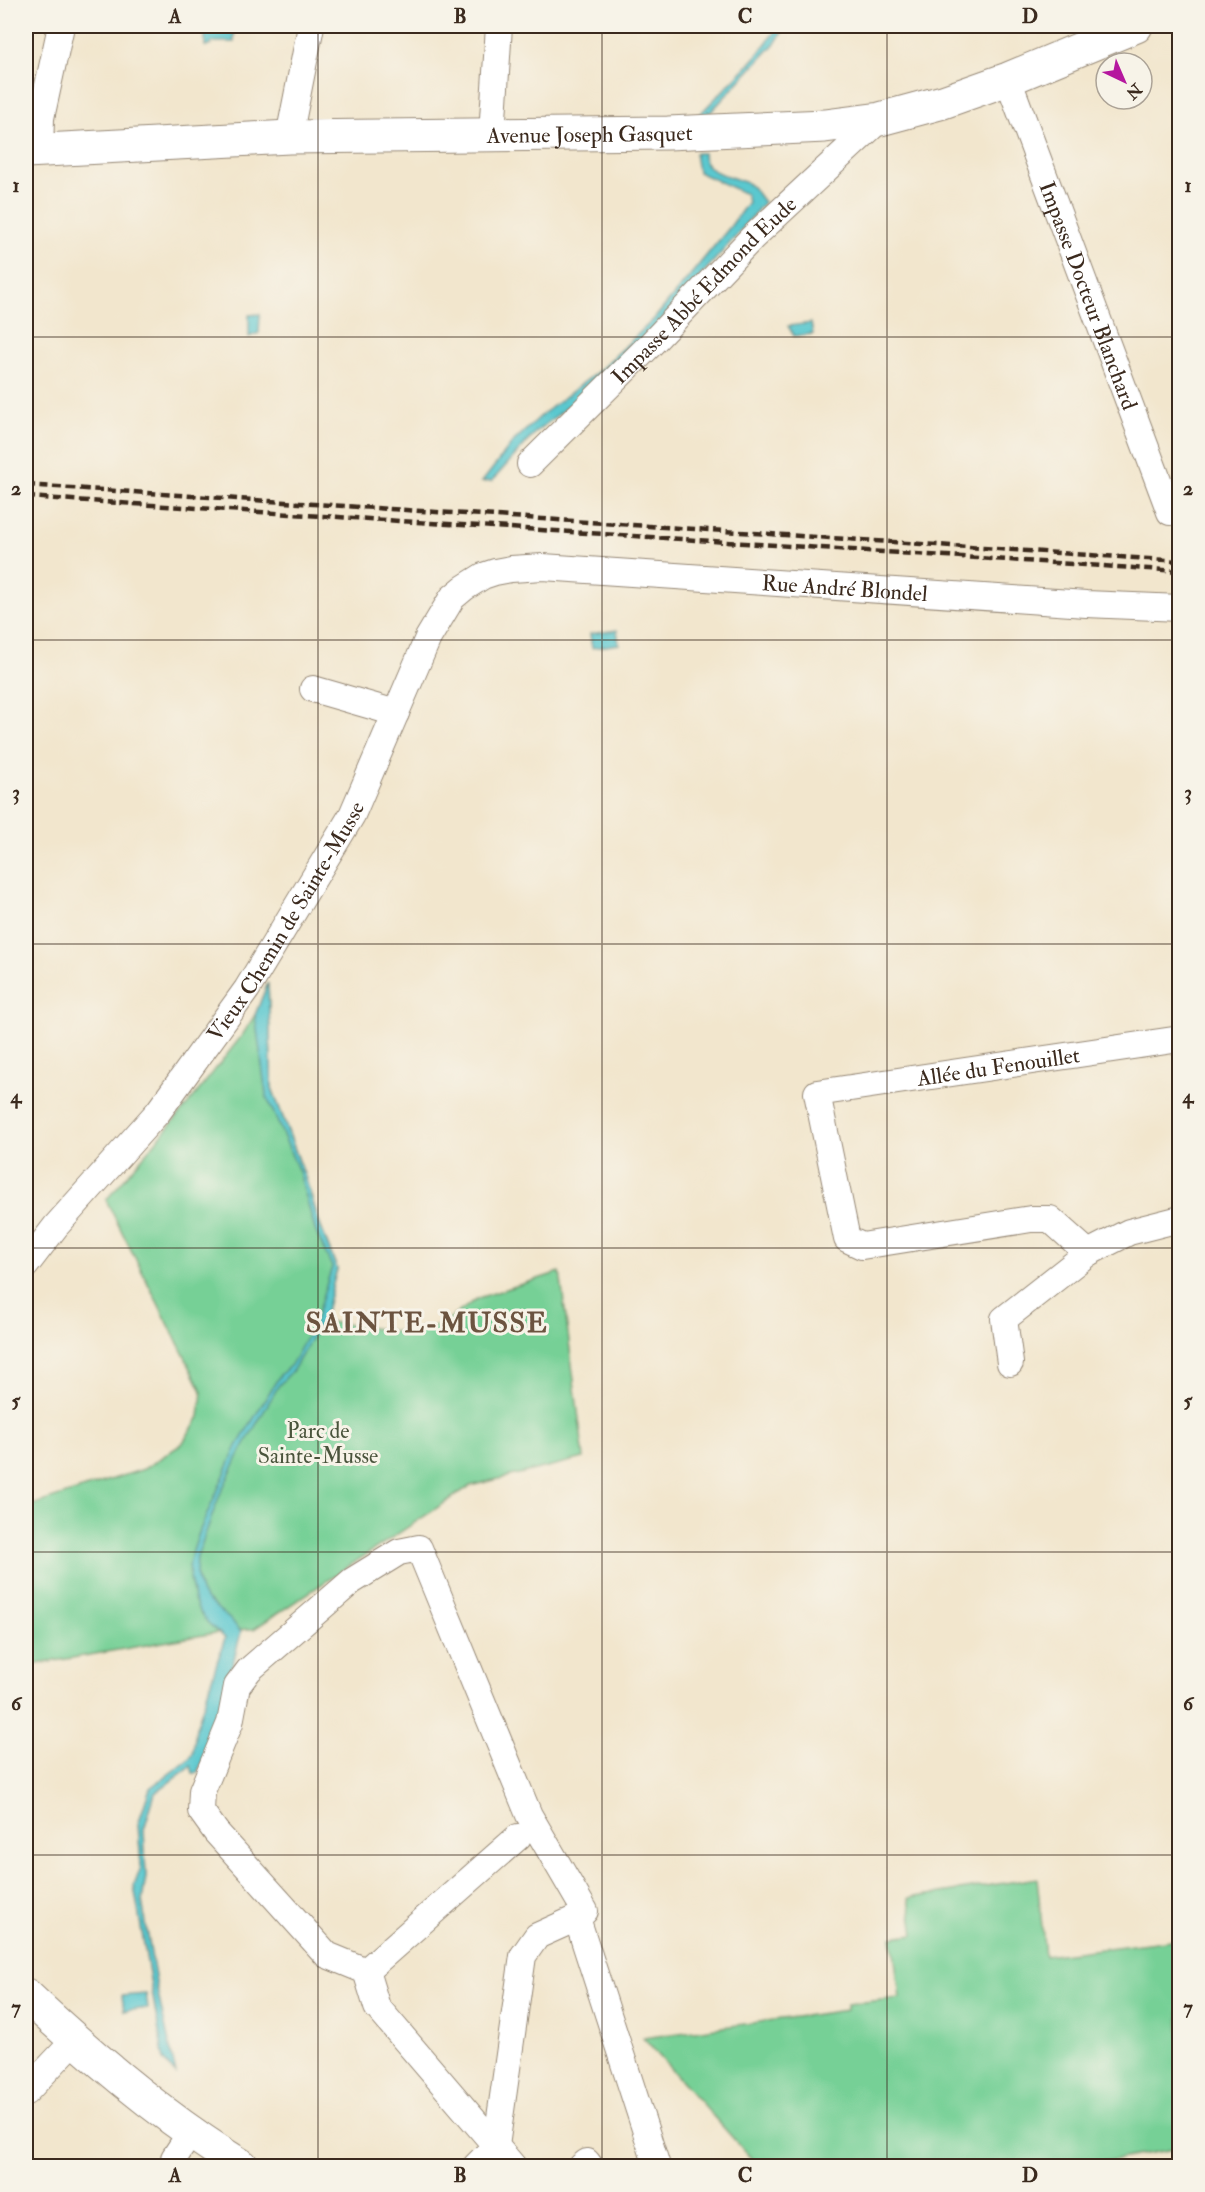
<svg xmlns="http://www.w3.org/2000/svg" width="1205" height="2192" font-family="'IM FELL Double Pica',serif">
<rect width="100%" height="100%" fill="#f7f3e8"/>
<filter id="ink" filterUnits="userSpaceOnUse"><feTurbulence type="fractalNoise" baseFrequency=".0167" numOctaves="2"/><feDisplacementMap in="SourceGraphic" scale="12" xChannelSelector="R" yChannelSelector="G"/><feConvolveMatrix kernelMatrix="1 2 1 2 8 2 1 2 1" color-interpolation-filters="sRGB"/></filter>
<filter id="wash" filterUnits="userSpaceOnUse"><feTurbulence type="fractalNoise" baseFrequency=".008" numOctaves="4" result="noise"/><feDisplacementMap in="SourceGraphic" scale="24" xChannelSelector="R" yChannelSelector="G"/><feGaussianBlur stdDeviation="1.35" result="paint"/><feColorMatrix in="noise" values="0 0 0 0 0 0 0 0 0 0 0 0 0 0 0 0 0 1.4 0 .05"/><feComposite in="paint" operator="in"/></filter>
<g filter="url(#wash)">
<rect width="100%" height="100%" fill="#f2e6cd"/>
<g fill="#76d096" stroke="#587d5a" stroke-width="1.5">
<polygon points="268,983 272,1088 305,1177 320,1225 337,1269 322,1321 401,1332 441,1325 478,1298 560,1272 584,1458 470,1486 254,1629 232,1630 26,1666 26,1507 144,1469 182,1444 199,1417 202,1391 106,1200 189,1103 243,1034 255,1015"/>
<polygon points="1037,1878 1045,1956 1179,1939 1179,2148 1080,2166 758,2166 643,2038 847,2010 847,2004 900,1998 892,1937 914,1934 909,1898"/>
</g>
<g fill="#5ac8cf" stroke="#4a7976" stroke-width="1.5">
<polygon points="779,26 786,26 776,42 706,117 697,117 754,59"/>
<polygon points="205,28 234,28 234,42 212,42 211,45 205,46"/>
<path d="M 695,153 L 703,153 C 703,174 732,176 747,183 C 754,187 759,196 764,202 L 737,235 L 622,364 L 536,432 L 492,481 L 482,482 L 514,441 L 543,414 L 601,369 L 654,319 L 730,227 L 748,202 L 746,194 L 698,172 Z"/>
<polygon points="260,314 259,333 249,337 249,315"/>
<polygon points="811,323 813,334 794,336 788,326"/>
<polygon points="617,630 619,644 592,648 590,634"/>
<polygon points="268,983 272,1088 305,1177 320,1225 337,1269 325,1315 293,1370 279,1385 241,1451 220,1494 197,1557 196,1573 201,1592 205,1598 233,1622 241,1632 214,1738 197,1773 193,1773 191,1766 155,1793 144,1829 146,1877 142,1901 158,1994 176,2074 164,2061 134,1886 141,1867 138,1824 150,1788 189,1759 193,1753 196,1728 225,1638 208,1623 199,1611 194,1599 188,1566 200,1530 237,1446 280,1375 291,1365 314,1324 332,1267 315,1230 299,1172 266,1095 255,1015"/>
<polygon points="146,1994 148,2008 124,2011 122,1996"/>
</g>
</g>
<g filter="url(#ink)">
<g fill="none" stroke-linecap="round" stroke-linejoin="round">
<defs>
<g id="minor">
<path id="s1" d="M 1008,79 L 1170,512"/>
<polyline points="492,134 499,26"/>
<polyline points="289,137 311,26"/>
<polyline points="40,151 41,118 61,26"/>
<path id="s2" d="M 530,464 L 651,344 L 752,238 L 880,119"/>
<polyline points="313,689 396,713"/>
<path id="s3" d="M 1088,1253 L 1050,1219 L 1031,1219 L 862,1246 L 847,1239 L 817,1093 L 1180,1039"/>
<path id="s4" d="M 26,1265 L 56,1226 L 158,1112 L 247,989 L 352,815 L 428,638 L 452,598 L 464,588 L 483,576 L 495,572 L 511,569 L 543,567 L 1086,604 L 1180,608"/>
<polyline points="1010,1363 1004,1319 1088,1253 1129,1232 1180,1219"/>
<polyline points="366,1971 518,1837"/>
<polyline points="26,2092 75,2040"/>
<polyline points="174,2166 174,2158 191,2132"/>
<polyline points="476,2166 496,2146 523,1956 537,1936 577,1918"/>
<polyline points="513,2166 377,2007 366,1971 327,1955 216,1832 201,1811 202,1791 230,1723 237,1686 249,1670 352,1581 399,1552 419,1548 529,1815 585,1911 577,1918 657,2166"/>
<polyline points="582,2166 587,2162 590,2166"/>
</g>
<g id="major">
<path id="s5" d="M 26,151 L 289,137 L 668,133 L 825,126 L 880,119 L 943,102 L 1008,79 L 1136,26"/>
<path d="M 26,1995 C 92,2057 165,2119 242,2166"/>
</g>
</defs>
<use href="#minor" stroke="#968876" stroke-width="28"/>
<use href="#major" stroke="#968876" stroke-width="35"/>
<use href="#minor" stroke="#fff" stroke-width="26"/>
<use href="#major" stroke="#fff" stroke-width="33"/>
<g stroke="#3b2a1e" stroke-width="4.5" stroke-dasharray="9 4.5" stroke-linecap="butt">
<polyline points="26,485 1180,561"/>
<polyline points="26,497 1180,571"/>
</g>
</g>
</g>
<path fill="none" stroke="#3b2a1e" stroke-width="1.5" stroke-opacity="0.55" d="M 318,26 L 318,2166M 602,26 L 602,2166M 887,26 L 887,2166M 26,337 L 1180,337M 26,640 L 1180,640M 26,944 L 1180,944M 26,1248 L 1180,1248M 26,1552 L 1180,1552M 26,1855 L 1180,1855"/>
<g text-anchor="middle" stroke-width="6" stroke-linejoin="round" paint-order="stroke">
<g font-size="22" fill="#3b2a1e" stroke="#f7f3e8">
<text dy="8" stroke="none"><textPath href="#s5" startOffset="564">Avenue Joseph Gasquet</textPath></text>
<text dy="8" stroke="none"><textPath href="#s2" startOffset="246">Impasse Abbé Edmond Eude</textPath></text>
<text dy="8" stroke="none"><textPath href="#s1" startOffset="231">Impasse Docteur Blanchard</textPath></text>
<text dy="8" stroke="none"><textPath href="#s4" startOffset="1198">Rue André Blondel</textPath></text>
<text dy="8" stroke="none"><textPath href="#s4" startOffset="432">Vieux Chemin de Sainte-Musse</textPath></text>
<text dy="8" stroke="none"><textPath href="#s3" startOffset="590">Allée du Fenouillet</textPath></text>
</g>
<g font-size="22" fill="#4a543c" stroke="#f7f3e8">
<text x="318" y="1438">Parc de<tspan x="318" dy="25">Sainte-Musse</tspan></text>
</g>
<g font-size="28" font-weight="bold" letter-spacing="1.5" fill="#6c5440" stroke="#f7f3e8">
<text x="427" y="1332">SAINTE-MUSSE</text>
</g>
</g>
<rect width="1205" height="2192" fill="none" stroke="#f7f3e8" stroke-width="66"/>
<g transform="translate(1124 81) rotate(136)"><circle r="28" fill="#f7f3e8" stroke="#aca397" stroke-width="1.5"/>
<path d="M0-4.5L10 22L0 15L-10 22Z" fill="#b5179e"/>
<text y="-9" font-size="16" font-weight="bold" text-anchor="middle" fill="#3b2a1e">N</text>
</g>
<rect x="33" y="33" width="1139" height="2126" fill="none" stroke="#3b2a1e" stroke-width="2"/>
<g font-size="20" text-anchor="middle" font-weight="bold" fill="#3b2a1e">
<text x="175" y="23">A</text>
<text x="460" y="23">B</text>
<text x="745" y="23">C</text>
<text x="1030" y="23">D</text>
<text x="16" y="192">1</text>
<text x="1188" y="192">1</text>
<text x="16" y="495">2</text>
<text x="1188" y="495">2</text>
<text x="16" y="799">3</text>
<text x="1188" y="799">3</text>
<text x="16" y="1103">4</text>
<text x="1188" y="1103">4</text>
<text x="16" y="1407">5</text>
<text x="1188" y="1407">5</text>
<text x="16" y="1710">6</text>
<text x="1188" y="1710">6</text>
<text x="16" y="2014">7</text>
<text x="1188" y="2014">7</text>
<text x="175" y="2182">A</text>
<text x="460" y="2182">B</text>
<text x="745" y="2182">C</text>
<text x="1030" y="2182">D</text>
</g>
</svg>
